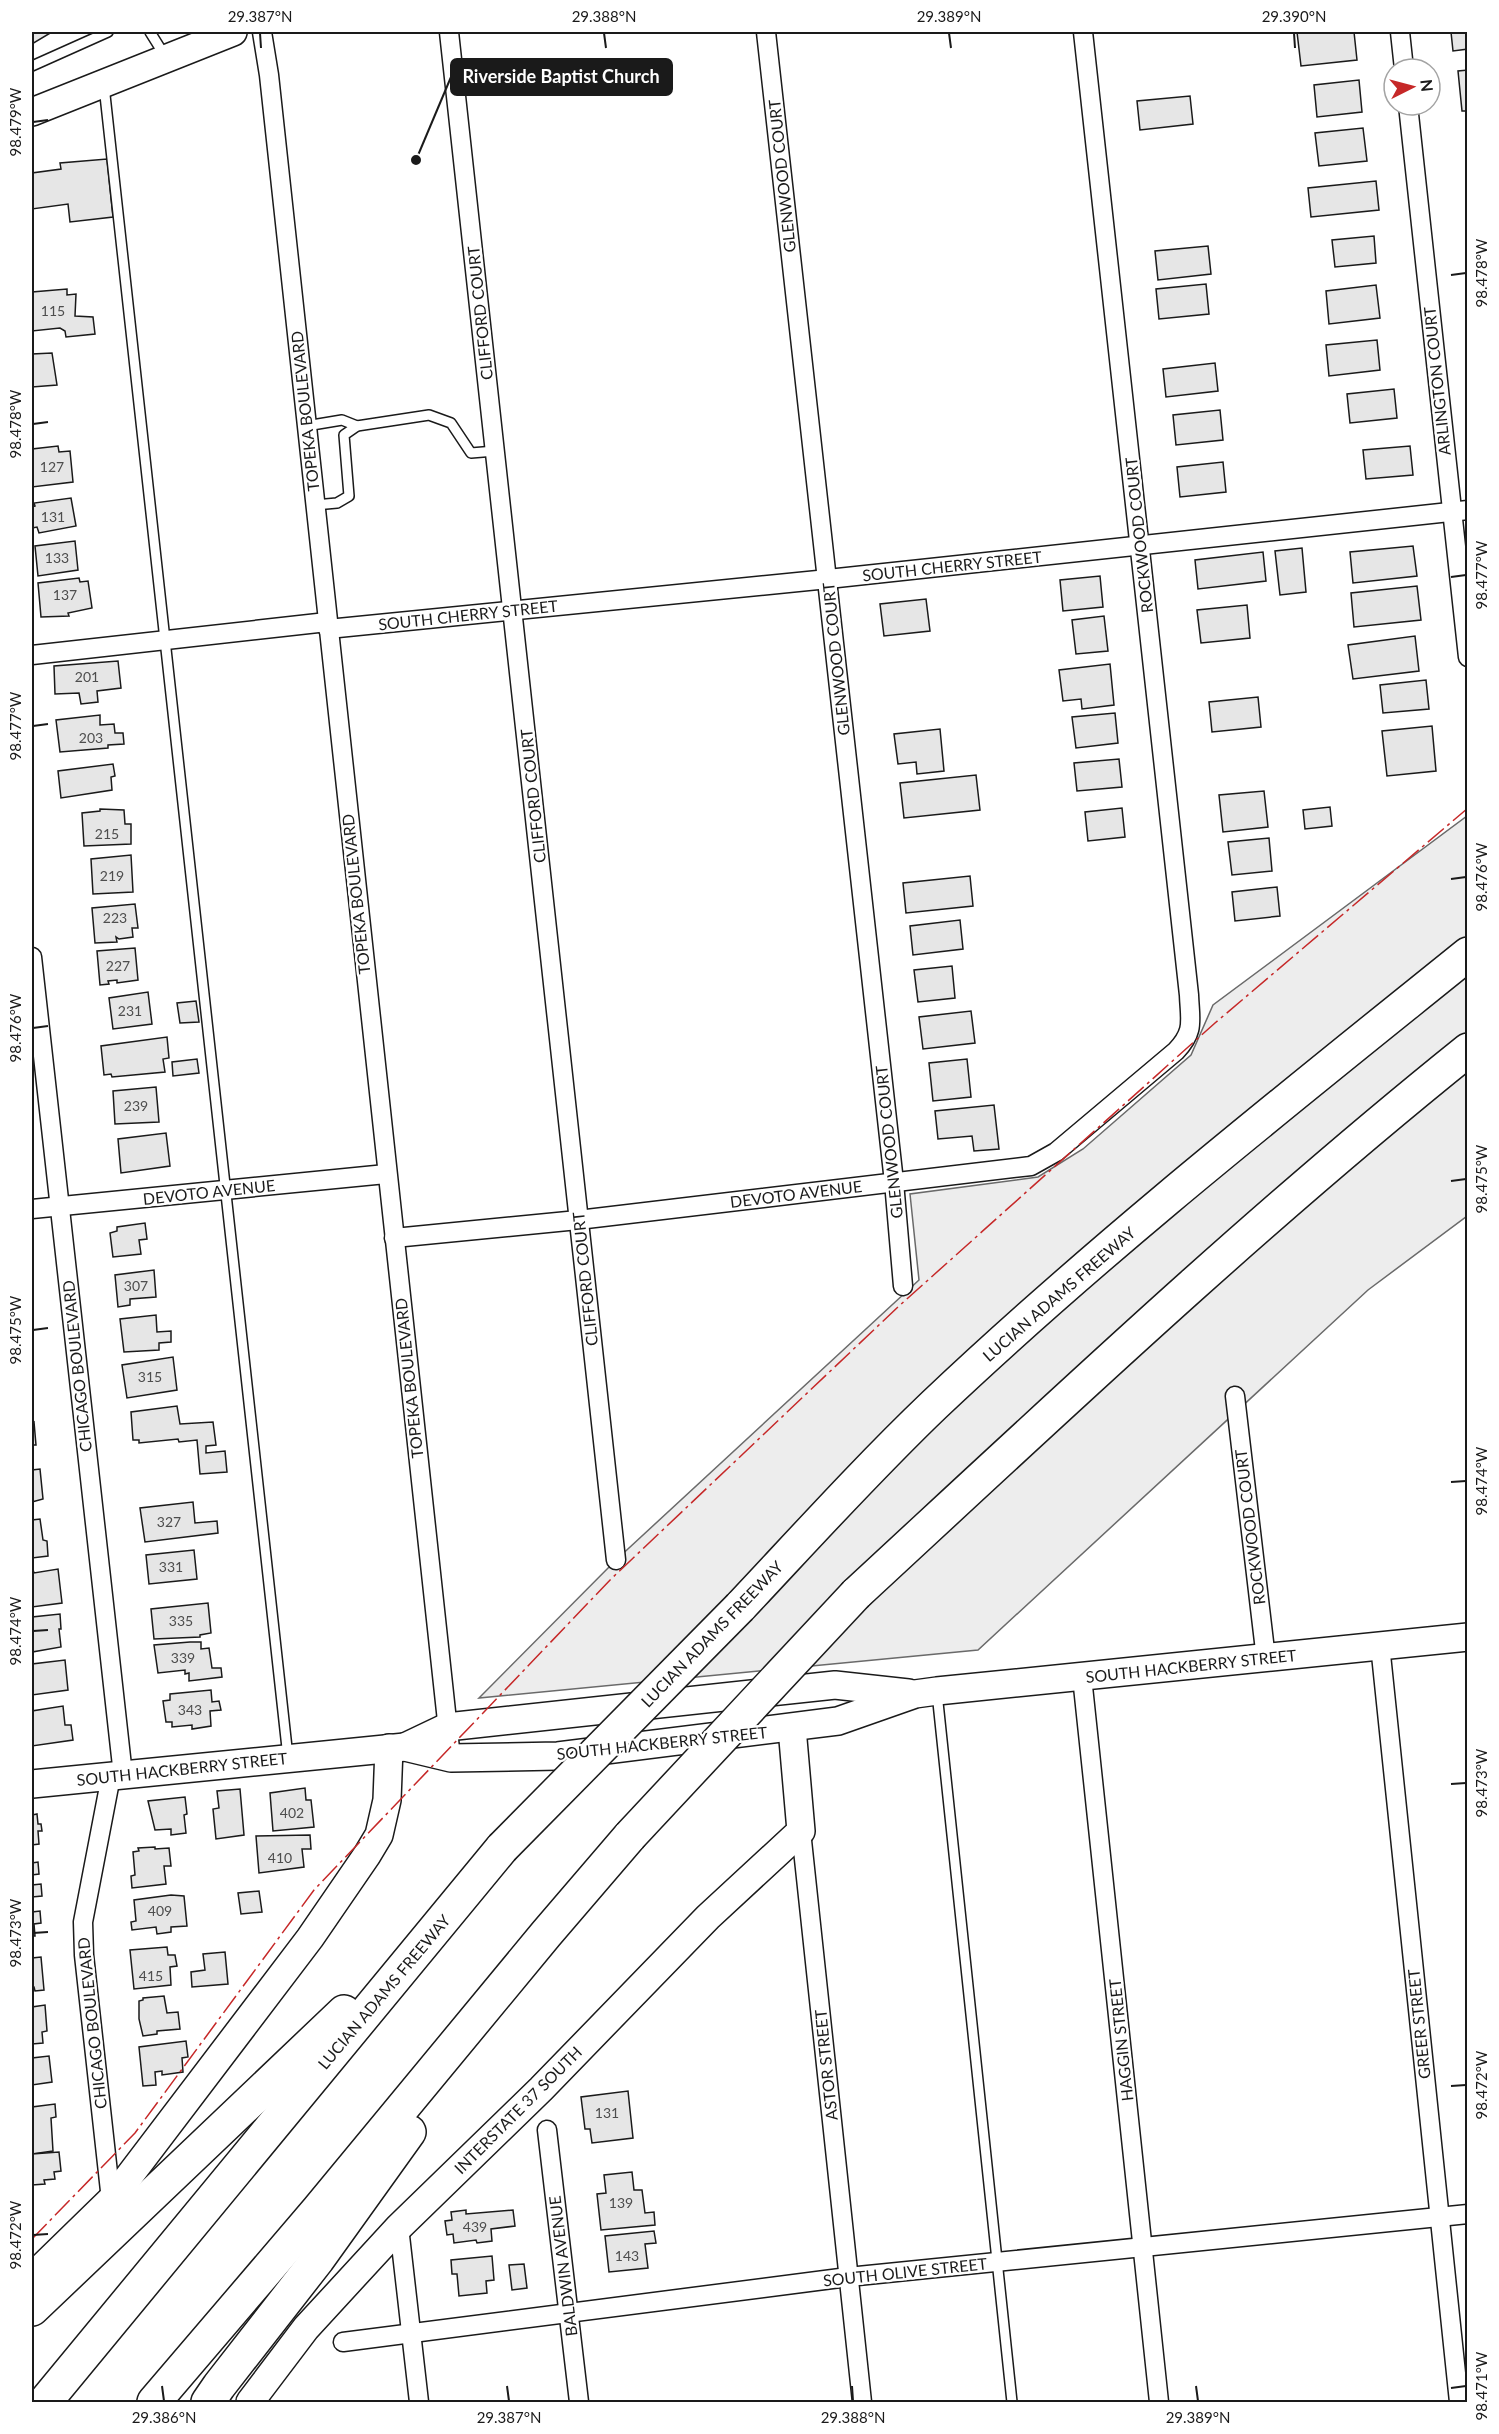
<svg xmlns="http://www.w3.org/2000/svg" width="1499" height="2434" font-family="Lato,sans-serif">
<rect width="100%" height="100%" fill="#fff"/>
<polygon fill="#ededed" stroke="#6a6a6a" stroke-width="1.5" points="1467,816 1467,1216 1368,1290 978,1650 479,1698 616,1560 919,1280 910,1194 1038,1177 1083,1149 1191,1055 1213,1005"/>
<g fill="#e6e6e6" stroke="#1a1a1a" stroke-width="1.5">
<polygon points="32,32 52,32 32,44"/>
<polygon points="1297,32 1354,32 1357,60 1301,66"/>
<polygon points="1451,32 1468,32 1468,49 1453,51"/>
<polygon points="1468,70 1468,111 1462,111 1458,71"/>
<polygon points="1359,80 1362,112 1317,117 1314,85"/>
<polygon points="1190,96 1193,124 1140,130 1137,101"/>
<polygon points="1363,128 1367,161 1319,166 1315,133"/>
<polygon points="107,159 113,217 70,222 68,204 32,209 32,173 61,169 60,163"/>
<polygon points="1376,181 1379,210 1311,217 1308,188"/>
<polygon points="1374,236 1376,263 1335,267 1332,240"/>
<polygon points="1208,246 1211,274 1158,280 1155,251"/>
<polygon points="1206,284 1209,314 1159,319 1156,289"/>
<polygon points="1376,285 1380,318 1329,324 1326,291"/>
<polygon points="67,289 67,295 76,294 75,316 93,317 95,334 66,337 65,331 60,328 32,331 32,292"/>
<polygon points="1377,340 1380,370 1329,376 1326,345"/>
<polygon points="52,353 57,385 32,387 32,354"/>
<polygon points="1215,363 1218,391 1166,397 1163,369"/>
<polygon points="1394,389 1397,418 1350,423 1347,394"/>
<polygon points="1220,410 1223,440 1176,445 1173,415"/>
<polygon points="58,446 59,452 70,451 73,482 32,487 32,449"/>
<polygon points="1410,446 1413,475 1366,479 1363,450"/>
<polygon points="1223,462 1226,492 1180,497 1177,467"/>
<polygon points="71,498 76,526 39,533 37,527 32,528 32,507 35,506 34,503"/>
<polygon points="75,541 78,570 38,576 35,546"/>
<polygon points="1413,546 1417,576 1353,583 1350,552"/>
<polygon points="1302,548 1306,592 1280,595 1275,551"/>
<polygon points="1263,552 1266,581 1198,589 1195,560"/>
<polygon points="1100,576 1103,607 1063,611 1060,580"/>
<polygon points="79,578 80,582 88,581 92,608 68,613 69,616 41,617 38,583"/>
<polygon points="1417,586 1421,620 1354,627 1351,593"/>
<polygon points="926,599 930,631 884,636 880,604"/>
<polygon points="1247,605 1250,638 1201,643 1197,610"/>
<polygon points="1104,616 1108,651 1076,654 1072,620"/>
<polygon points="1415,636 1419,671 1353,679 1348,645"/>
<polygon points="118,661 121,688 97,691 98,702 81,704 79,693 55,694 54,666"/>
<polygon points="1110,664 1114,705 1082,709 1081,699 1063,701 1059,670"/>
<polygon points="1426,680 1429,709 1383,713 1380,685"/>
<polygon points="1258,697 1261,727 1212,732 1209,702"/>
<polygon points="1115,713 1118,743 1076,748 1072,717"/>
<polygon points="100,715 100,725 114,724 115,733 123,733 124,744 108,745 108,748 60,752 56,720"/>
<polygon points="1432,726 1436,771 1387,776 1382,731"/>
<polygon points="940,729 944,771 917,774 916,762 898,764 894,734"/>
<polygon points="1119,759 1122,787 1077,791 1074,763"/>
<polygon points="113,764 115,776 111,777 112,790 61,798 58,771"/>
<polygon points="976,775 980,810 904,818 900,783"/>
<polygon points="1264,791 1268,827 1223,832 1219,795"/>
<polygon points="1330,807 1332,826 1305,829 1303,810"/>
<polygon points="1122,808 1125,837 1088,841 1085,812"/>
<polygon points="100,809 124,810 125,824 131,824 131,844 84,846 82,813 100,811"/>
<polygon points="1269,838 1272,871 1232,875 1228,842"/>
<polygon points="131,855 133,892 93,894 91,859"/>
<polygon points="970,876 973,906 906,913 903,883"/>
<polygon points="1277,887 1280,916 1235,921 1232,892"/>
<polygon points="135,904 138,928 132,928 133,937 119,939 116,937 117,942 95,943 92,908"/>
<polygon points="960,920 963,949 913,955 910,926"/>
<polygon points="135,948 138,980 117,983 117,980 108,981 109,984 100,985 97,951"/>
<polygon points="952,966 955,998 918,1002 914,970"/>
<polygon points="148,992 152,1024 113,1029 109,998"/>
<polygon points="196,1001 199,1022 180,1023 177,1003"/>
<polygon points="971,1011 975,1043 923,1049 919,1017"/>
<polygon points="167,1037 169,1058 163,1059 165,1072 112,1077 111,1074 104,1075 101,1046"/>
<polygon points="197,1059 199,1073 173,1076 172,1062"/>
<polygon points="967,1059 971,1097 933,1101 929,1063"/>
<polygon points="156,1087 159,1122 115,1124 113,1091"/>
<polygon points="994,1105 999,1149 974,1151 972,1136 938,1139 935,1111"/>
<polygon points="166,1133 170,1166 121,1173 118,1139"/>
<polygon points="145,1223 147,1239 139,1240 141,1254 113,1257 110,1233 117,1231 117,1227"/>
<polygon points="154,1270 156,1297 130,1299 130,1305 118,1307 115,1275"/>
<polygon points="156,1315 157,1332 171,1331 171,1342 159,1343 159,1350 124,1352 120,1319"/>
<polygon points="173,1357 177,1390 127,1398 122,1365"/>
<polygon points="177,1406 180,1424 213,1422 216,1445 206,1446 206,1453 225,1451 227,1472 200,1474 197,1440 179,1442 178,1439 139,1443 139,1440 133,1440 131,1412"/>
<polygon points="34,1422 36,1445 32,1445 32,1423"/>
<polygon points="40,1469 43,1499 32,1502 32,1470"/>
<polygon points="193,1502 195,1523 217,1521 218,1533 145,1542 140,1508"/>
<polygon points="40,1519 43,1540 47,1541 48,1556 32,1558 32,1520"/>
<polygon points="194,1550 197,1579 149,1584 146,1555"/>
<polygon points="32,1566 34,1573 58,1569 62,1603 32,1607"/>
<polygon points="208,1603 211,1633 200,1635 200,1637 154,1639 151,1609"/>
<polygon points="60,1614 61,1629 59,1629 61,1647 32,1652 32,1617"/>
<polygon points="190,1642 201,1642 201,1649 209,1648 212,1668 221,1668 222,1677 189,1681 189,1673 185,1674 185,1670 158,1673 154,1645"/>
<polygon points="65,1660 68,1690 32,1695 32,1664"/>
<polygon points="211,1690 212,1702 219,1701 221,1710 210,1711 211,1726 192,1729 192,1725 172,1727 172,1722 166,1722 163,1701 170,1700 170,1694"/>
<polygon points="63,1706 65,1725 71,1725 73,1740 32,1746 32,1711"/>
<polygon points="305,1788 306,1800 311,1800 314,1827 273,1831 270,1793"/>
<polygon points="240,1789 244,1835 216,1839 213,1809 219,1808 217,1791"/>
<polygon points="185,1797 187,1814 184,1815 186,1833 171,1835 171,1829 155,1830 148,1801"/>
<polygon points="37,1814 38,1824 41,1824 42,1831 38,1831 39,1844 32,1845 32,1815"/>
<polygon points="310,1835 311,1849 302,1849 304,1867 259,1873 256,1836"/>
<polygon points="155,1847 155,1849 169,1848 171,1866 164,1866 166,1884 132,1888 131,1876 135,1875 133,1852 139,1851 138,1848"/>
<polygon points="38,1862 39,1874 32,1875 32,1863"/>
<polygon points="41,1884 42,1896 32,1897 32,1885"/>
<polygon points="259,1891 262,1912 241,1914 238,1893"/>
<polygon points="171,1895 184,1896 187,1926 171,1927 171,1932 157,1934 156,1927 132,1930 131,1922 136,1921 134,1900"/>
<polygon points="40,1911 41,1923 34,1924 35,1936 32,1936 32,1912"/>
<polygon points="167,1947 168,1955 175,1955 177,1966 170,1967 171,1985 134,1989 130,1950"/>
<polygon points="225,1952 228,1984 192,1987 191,1972 205,1970 203,1954"/>
<polygon points="41,1957 44,1990 35,1991 34,1987 32,1987 32,1958"/>
<polygon points="164,1996 167,2013 178,2012 180,2029 157,2031 157,2034 143,2036 139,2019 139,2001 143,2000 143,1998"/>
<polygon points="45,2005 47,2031 42,2032 43,2043 32,2044 32,2007"/>
<polygon points="186,2041 188,2057 182,2058 183,2072 162,2075 162,2071 155,2072 156,2085 143,2086 139,2047"/>
<polygon points="49,2056 52,2082 32,2085 32,2058"/>
<polygon points="628,2091 633,2138 592,2143 590,2129 585,2129 581,2097"/>
<polygon points="55,2104 56,2117 51,2118 53,2151 32,2154 32,2107"/>
<polygon points="59,2152 61,2171 54,2172 55,2179 44,2180 45,2184 32,2185 32,2154"/>
<polygon points="632,2172 634,2190 642,2190 645,2213 654,2212 655,2225 601,2230 597,2194 606,2193 604,2175"/>
<polygon points="466,2210 466,2214 513,2210 515,2226 491,2229 492,2241 477,2243 476,2240 454,2243 453,2234 447,2235 445,2221 452,2220 451,2212"/>
<polygon points="654,2231 656,2243 645,2244 648,2268 609,2272 605,2236"/>
<polygon points="492,2256 494,2280 486,2281 487,2293 459,2296 457,2274 452,2274 451,2260"/>
<polygon points="524,2264 527,2288 512,2290 509,2265"/>
</g>
<g fill="none" stroke-linecap="round" stroke-linejoin="round">
<defs>
<g id="lane">
<polyline points="150,32 165,56"/>
<polyline points="32,66 108,32"/>
<polyline points="104,86 288,1757"/>
<polyline points="306,426 342,420 357,426"/>
<polyline points="315,505 337,503 349,496 344,435 357,426 429,415 451,423 471,453 495,451"/>
<polyline points="937,1693 1012,2402"/>
</g>
<g id="street">
<polyline points="262,32 269,75 451,1758"/>
<polyline points="449,32 616,1560"/>
<polyline points="766,32 894,1182 903,1286"/>
<polyline points="1400,32 1404,69"/>
<polyline points="1408,105 1468,657"/>
<polyline points="328,629 828,579 1468,510"/>
<polyline points="32,655 327,622"/>
<polyline points="32,957 123,1775"/>
<polyline points="32,1209 386,1174"/>
<path d="M 394,1238 L 578,1220 L 1031,1166 L 1056,1152 L 1176,1051 C 1195,1031 1190,1021 1189,995 L 1083,32"/>
<polyline points="1235,1396 1266,1659"/>
<polyline points="1380,1645 1459,2402"/>
<polyline points="1082,1677 1159,2402"/>
<polyline points="111,1776 83,1922 84,1955 111,2200"/>
<polyline points="801,1831 862,2402"/>
<polyline points="547,2130 579,2402"/>
<polyline points="399,2227 419,2402"/>
<polyline points="343,2342 848,2277 1468,2214"/>
</g>
<g id="secondary">
<polyline points="32,112 233,32"/>
<polyline points="405,1747 447,1727 835,1685 908,1693"/>
<polyline points="32,1784 405,1747 451,1758 558,1756 838,1721 915,1694 937,1691 1468,1637"/>
<polyline points="32,2277 111,2200 310,1938 367,1855 379,1835 387,1800 389,1748"/>
<polyline points="250,2402 306,2328 399,2227 541,2089 708,1917 801,1831 792,1728"/>
</g>
<g id="highway">
<path d="M 856,1594 C 1056,1409 1255,1221 1468,1050"/>
<path d="M 740,1607 C 804,1539 867,1469 934,1405 C 1103,1245 1287,1100 1468,954"/>
<polyline points="32,2309 344,2012"/>
<polyline points="45,2402 502,1848"/>
<polyline points="154,2402 318,2210 546,1934 630,1836"/>
<polyline points="208,2402 219,2386 318,2259 409,2132"/>
</g>
</defs>
<use href="#lane" stroke="#1a1a1a" stroke-width="12"/>
<use href="#street" stroke="#1a1a1a" stroke-width="21"/>
<use href="#secondary" stroke="#1a1a1a" stroke-width="30"/>
<use href="#highway" stroke="#1a1a1a" stroke-width="36"/>
<use href="#lane" stroke="#fff" stroke-width="9"/>
<use href="#street" stroke="#fff" stroke-width="18"/>
<use href="#secondary" stroke="#fff" stroke-width="27"/>
<use href="#highway" stroke="#fff" stroke-width="33"/>
<defs>
<g id="highway-bridge">
<polyline points="630,1836 856,1594"/>
<polyline points="502,1848 740,1607"/>
</g>
</defs>
<use href="#highway-bridge" stroke="#1a1a1a" stroke-width="36" stroke-linecap="butt"/>
<use href="#highway-bridge" stroke="#fff" stroke-width="33"/>
<polyline stroke="#c62828" stroke-width="1.5" stroke-dasharray="21 4.5 3 4.5" stroke-linecap="butt" points="32,2239 135,2133 314,1890 611,1579 899,1306 1215,1023 1468,808"/>
</g>
<path fill="none" stroke="#1a1a1a" stroke-width="2" d="M 260,33 L 261,48M 604,33 L 606,48M 949,33 L 951,48M 1294,33 L 1295,48M 33,122 L 48,120M 1451,275 L 1466,273M 33,424 L 48,422M 1451,577 L 1466,575M 33,726 L 48,724M 1451,879 L 1466,877M 33,1028 L 48,1026M 1451,1181 L 1466,1179M 33,1330 L 48,1328M 1451,1482 L 1466,1481M 33,1631 L 48,1630M 1451,1784 L 1466,1783M 33,1933 L 48,1932M 1451,2086 L 1466,2085M 33,2235 L 48,2234M 162,2386 L 164,2401M 507,2386 L 509,2401M 852,2386 L 853,2401M 1196,2386 L 1198,2401M 1451,2388 L 1466,2386"/>
<g text-anchor="middle" stroke-width="4.5" stroke-linejoin="round" paint-order="stroke">
<g font-size="14" fill="#4d4d4d">
<text x="53" y="316">115</text>
<text x="52" y="472">127</text>
<text x="53" y="522">131</text>
<text x="57" y="563">133</text>
<text x="65" y="600">137</text>
<text x="87" y="682">201</text>
<text x="91" y="743">203</text>
<text x="107" y="839">215</text>
<text x="112" y="881">219</text>
<text x="115" y="923">223</text>
<text x="118" y="971">227</text>
<text x="130" y="1016">231</text>
<text x="136" y="1111">239</text>
<text x="136" y="1291">307</text>
<text x="150" y="1382">315</text>
<text x="169" y="1527">327</text>
<text x="171" y="1572">331</text>
<text x="181" y="1626">335</text>
<text x="183" y="1663">339</text>
<text x="190" y="1715">343</text>
<text x="292" y="1818">402</text>
<text x="280" y="1863">410</text>
<text x="160" y="1916">409</text>
<text x="151" y="1981">415</text>
<text x="607" y="2118">131</text>
<text x="621" y="2208">139</text>
<text x="475" y="2232">439</text>
<text x="627" y="2261">143</text>
</g>
<g font-size="16" fill="#1a1a1a" stroke="#fff">
<text transform="translate(782 176) rotate(-96)" y="6">GLENWOOD COURT</text>
<text transform="translate(480 313) rotate(-96)" y="6">CLIFFORD COURT</text>
<text transform="translate(1437 381) rotate(-96)" y="6">ARLINGTON COURT</text>
<text transform="translate(305 411) rotate(-96)" y="6">TOPEKA BOULEVARD</text>
<text transform="translate(1139 535) rotate(-96)" y="6">ROCKWOOD COURT</text>
<text transform="translate(952 566) rotate(-6)" y="6">SOUTH CHERRY STREET</text>
<text transform="translate(468 615) rotate(-6)" y="6">SOUTH CHERRY STREET</text>
<text transform="translate(836 659) rotate(-96)" y="6">GLENWOOD COURT</text>
<text transform="translate(533 796) rotate(-96)" y="6">CLIFFORD COURT</text>
<text transform="translate(356 894) rotate(-96)" y="6">TOPEKA BOULEVARD</text>
<text transform="translate(889 1142) rotate(-96)" y="6">GLENWOOD COURT</text>
<text transform="translate(209 1192) rotate(-6)" y="6">DEVOTO AVENUE</text>
<text transform="translate(796 1194) rotate(-7)" y="6">DEVOTO AVENUE</text>
<text transform="translate(585 1279) rotate(-96)" y="6">CLIFFORD COURT</text>
<text transform="translate(1059 1294) rotate(-41)" y="6">LUCIAN ADAMS FREEWAY</text>
<text transform="translate(77 1366) rotate(-96)" y="6">CHICAGO BOULEVARD</text>
<text transform="translate(409 1378) rotate(-96)" y="6">TOPEKA BOULEVARD</text>
<text transform="translate(1250 1527) rotate(-97)" y="6">ROCKWOOD COURT</text>
<text transform="translate(712 1634) rotate(-46)" y="6">LUCIAN ADAMS FREEWAY</text>
<text transform="translate(1191 1666) rotate(-6)" y="6">SOUTH HACKBERRY STREET</text>
<text transform="translate(662 1743) rotate(-6)" y="6">SOUTH HACKBERRY STREET</text>
<text transform="translate(182 1769) rotate(-6)" y="6">SOUTH HACKBERRY STREET</text>
<text transform="translate(384 1992) rotate(-50)" y="6">LUCIAN ADAMS FREEWAY</text>
<text transform="translate(92 2023) rotate(-96)" y="6">CHICAGO BOULEVARD</text>
<text transform="translate(1419 2024) rotate(-96)" y="6">GREER STREET</text>
<text transform="translate(1121 2040) rotate(-96)" y="6">HAGGIN STREET</text>
<text transform="translate(826 2065) rotate(-96)" y="6">ASTOR STREET</text>
<text transform="translate(518 2110) rotate(-45)" y="6">INTERSTATE 37 SOUTH</text>
<text transform="translate(563 2266) rotate(-97)" y="6">BALDWIN AVENUE</text>
<text transform="translate(905 2272) rotate(-6)" y="6">SOUTH OLIVE STREET</text>
</g>
</g>
<path fill="none" stroke="#1a1a1a" stroke-width="2" d="M416 160L451 77"/>
<circle fill="#1a1a1a" stroke="#fff" stroke-width="2" cx="416" cy="160" r="6"/>
<rect fill="#1a1a1a" stroke="#1a1a1a" stroke-width="2" x="451" y="59" width="221" height="36" rx="6"/>
<g font-size="18" text-anchor="middle" font-weight="bold" fill="#fff">
<text x="561" y="83">Riverside Baptist Church</text>
</g>
<rect width="1499" height="2434" fill="none" stroke="#ffffff" stroke-width="66"/>
<g transform="translate(1412 87) rotate(84)"><circle r="28" fill="#ffffff" stroke="#a3a3a3" stroke-width="1.5"/>
<path d="M0-4.5L10 22L0 15L-10 22Z" fill="#c62828"/>
<text y="-9" font-size="16" font-weight="bold" text-anchor="middle" fill="#1a1a1a">N</text>
</g>
<rect x="33" y="33" width="1433" height="2368" fill="none" stroke="#1a1a1a" stroke-width="2"/>
<g font-size="15" text-anchor="middle" fill="#1a1a1a">
<text x="260" y="22">29.387°N</text>
<text x="604" y="22">29.388°N</text>
<text x="949" y="22">29.389°N</text>
<text x="1294" y="22">29.390°N</text>
<text transform="translate(16 122) rotate(-90)" y="5">98.479°W</text>
<text transform="translate(1482 273) rotate(-90)" y="5">98.478°W</text>
<text transform="translate(16 424) rotate(-90)" y="5">98.478°W</text>
<text transform="translate(1482 575) rotate(-90)" y="5">98.477°W</text>
<text transform="translate(16 726) rotate(-90)" y="5">98.477°W</text>
<text transform="translate(1482 877) rotate(-90)" y="5">98.476°W</text>
<text transform="translate(16 1028) rotate(-90)" y="5">98.476°W</text>
<text transform="translate(1482 1179) rotate(-90)" y="5">98.475°W</text>
<text transform="translate(16 1330) rotate(-90)" y="5">98.475°W</text>
<text transform="translate(1482 1481) rotate(-90)" y="5">98.474°W</text>
<text transform="translate(16 1631) rotate(-90)" y="5">98.474°W</text>
<text transform="translate(1482 1783) rotate(-90)" y="5">98.473°W</text>
<text transform="translate(16 1933) rotate(-90)" y="5">98.473°W</text>
<text transform="translate(1482 2085) rotate(-90)" y="5">98.472°W</text>
<text transform="translate(16 2235) rotate(-90)" y="5">98.472°W</text>
<text transform="translate(1482 2386) rotate(-90)" y="5">98.471°W</text>
<text x="164" y="2423">29.386°N</text>
<text x="509" y="2423">29.387°N</text>
<text x="853" y="2423">29.388°N</text>
<text x="1198" y="2423">29.389°N</text>
</g>
</svg>
